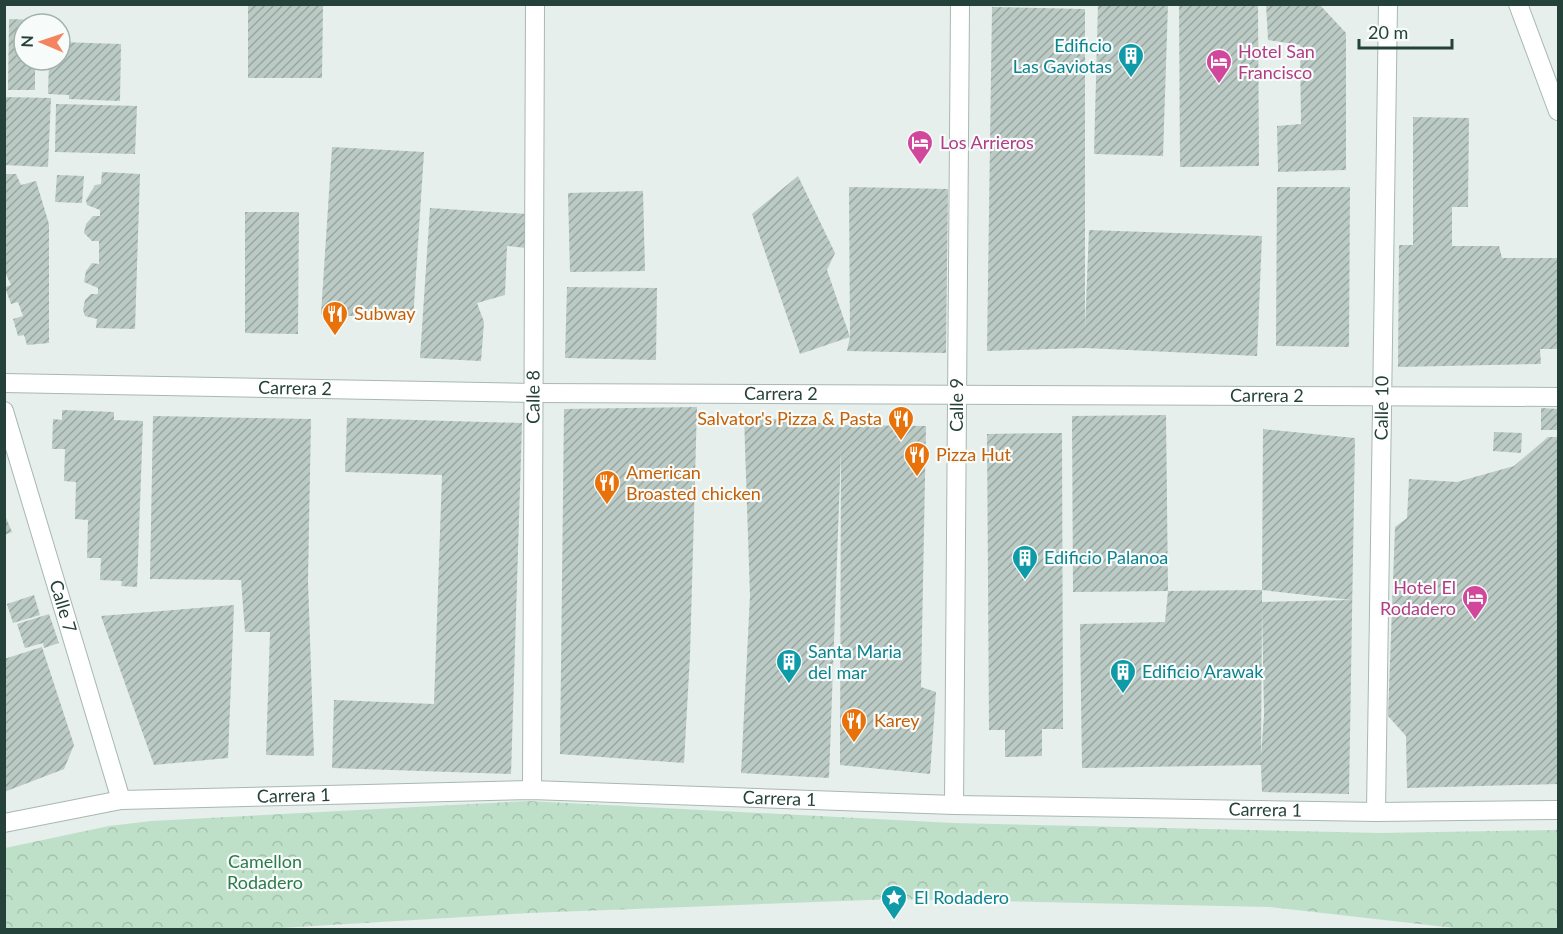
<svg xmlns="http://www.w3.org/2000/svg" width="1563" height="934" font-family="Lato,sans-serif">
<defs>
<pattern id="park-crowns" width="20" height="18" patternUnits="userSpaceOnUse" patternTransform="scale(1.5)"><rect width="20" height="18" fill="#bfe0c8"/><path d="M2 6a3 3 0 1 1 6 0M12 15a3 3 0 1 1 6 0" fill="none" stroke="#a4c1ad"/></pattern>
<pattern id="building-hatch" width="6" height="6" patternUnits="userSpaceOnUse" patternTransform="scale(1.5)"><rect width="6" height="6" fill="#bbcac4"/><path d="M-1 1l2-2M0 6l6-6M5 7l2-2" fill="none" stroke="#98a6a0"/></pattern>
</defs>
<rect width="100%" height="100%" fill="#e6efeb"/>
<polygon fill="url(#park-crowns)" points="528,801 953,823 1380,833 1558,830 1558,929 1463,929 1269,907 896,899 529,913 264,929 5,929 5,848 109,826 151,821"/>
<g fill="url(#building-hatch)" fill-rule="evenodd">
<polygon points="248,4 323,5 322,78 248,78"/>
<polygon points="1098,4 1168,4 1163,156 1094,154"/>
<polygon points="1179,4 1258,4 1259,166 1180,167"/>
<polygon points="1266,4 1319,4 1346,33 1346,170 1278,172 1277,126 1301,124 1300,45 1268,40"/>
<polygon points="992,7 1085,9 1085,329 1089,230 1262,236 1257,356 1085,348 987,351"/>
<polygon points="9,19 36,20 36,24 24,24 24,60 35,60 35,90 8,90"/>
<polygon points="60,42 121,44 120,101 69,99 69,95 48,94 49,60 60,60"/>
<polygon points="4,97 51,98 48,167 4,165"/>
<polygon points="56,104 137,106 135,154 55,152"/>
<polygon points="1413,117 1469,118 1468,207 1452,207 1452,246 1499,246 1502,258 1558,258 1558,349 1540,349 1541,364 1398,367 1399,245 1413,245"/>
<polygon points="332,147 424,152 413,320 321,314"/>
<polygon points="102,172 140,174 135,329 96,328 97,319 85,316 83,310 85,300 91,294 98,294 98,288 84,282 86,271 92,263 99,264 99,241 92,241 84,233 86,224 93,216 100,216 100,210 87,205 86,200 95,185 101,184"/>
<polygon points="4,174 16,174 21,185 36,181 49,224 49,343 27,345 24,335 18,336 13,319 23,316 18,302 11,304 5,287 11,285 4,270"/>
<polygon points="57,175 84,176 82,203 55,202"/>
<polygon points="798,176 835,253 827,270 850,337 800,354 752,214"/>
<polygon points="849,187 948,189 946,353 847,351 850,337"/>
<polygon points="1277,187 1350,187 1349,347 1276,346"/>
<polygon points="643,191 645,271 570,272 568,193"/>
<polygon points="430,208 528,214 526,248 507,246 505,295 477,303 484,322 481,361 420,358"/>
<polygon points="245,212 299,212 298,334 245,333"/>
<polygon points="567,287 657,288 656,360 565,358"/>
<polygon points="697,407 690,655 684,763 560,754 564,409"/>
<polygon points="1541,408 1558,409 1558,430 1541,430"/>
<polygon points="62,410 114,412 114,420 143,421 137,587 121,586 122,581 100,580 101,558 87,558 88,520 75,519 76,482 64,481 65,449 52,449 53,419 62,420"/>
<polygon points="1166,415 1168,591 1073,592 1072,416"/>
<polygon points="153,416 311,419 308,581 314,756 266,755 270,632 245,632 241,580 150,579"/>
<polygon points="744,416 842,425 926,426 921,687 936,692 930,774 840,765 841,450 829,778 741,773 750,596"/>
<polygon points="347,418 522,423 511,774 332,768 334,700 434,704 442,475 345,472"/>
<path d="M 1263,429 L 1355,438 L 1349,794 L 1262,792 L 1261,765 L 1082,768 L 1080,624 L 1165,622 L 1168,591 L 1262,590 L 1262,602 L 1351,600 L 1262,590 ZM 1262,605 L 1264,715 L 1261,756 Z"/>
<polygon points="1494,432 1522,433 1521,453 1493,451"/>
<polygon points="1062,433 1063,729 1042,729 1042,756 1005,757 1005,730 989,730 987,434"/>
<polygon points="1548,437 1558,437 1558,784 1407,788 1406,736 1388,716 1395,527 1407,518 1409,479 1457,482 1514,466"/>
<polygon points="4,513 12,532 4,535"/>
<polygon points="34,595 40,615 13,623 7,604"/>
<polygon points="234,605 228,758 154,765 101,616"/>
<polygon points="49,614 59,643 44,648 43,643 25,648 17,624"/>
<polygon points="42,647 74,745 64,769 4,792 4,659"/>
</g>
<g fill="none" stroke-linecap="round" stroke-linejoin="round">
<defs>
<g id="minor">
<polyline points="1518,4 1558,111"/>
<path id="s1" d="M 4,383 L 534,393 L 1558,397"/>
<path id="s2" d="M 4,411 L 121,800"/>
<path id="s3" d="M 532,790 L 535,4"/>
<path id="s4" d="M 954,805 L 960,4"/>
<path id="s5" d="M 1376,812 L 1388,4"/>
<path id="s6" d="M 4,823 L 121,800 L 532,790 L 954,805 L 1376,812 L 1558,810"/>
</g>
</defs>
<use href="#minor" stroke="#a8b8b2" stroke-width="20"/>
<use href="#minor" stroke="#fff" stroke-width="18"/>
</g>
<defs>
<symbol id="building-pin" viewBox="-11 -11 22 30"><path d="M0 17L-7.5 6A9.5 9.5 0 1 1 7.5 6Z" fill="#0f9aa8" stroke="#f7fbf9"/><path d="M-4-6H4V6H1V3H-1V6H-4ZM-2.5-4.3h1.7v1.8h-1.7ZM.8-4.3h1.7v1.8H.8ZM-2.5-1h1.7V.8h-1.7ZM.8-1h1.7V.8H.8Z" fill="#fff"/></symbol>
<symbol id="hotel-pin" viewBox="-11 -11 22 30"><path d="M0 17L-7.5 6A9.5 9.5 0 1 1 7.5 6Z" fill="#d1479c" stroke="#f7fbf9"/><path d="M-6-4.5h1.5V1H6V5H4.5V3h-9V5H-6ZM-4 0a1.8 1.8 0 1 1 3.6 0ZM.5 0V-2.5h3Q6-2.5 6 0Z" fill="#fff"/></symbol>
<symbol id="restaurant-pin" viewBox="-11 -11 22 30"><path d="M0 17L-7.5 6A9.5 9.5 0 1 1 7.5 6Z" fill="#e8710a" stroke="#f7fbf9"/><path d="M-5-6h1v4h1v-4h1v4h1v-4h1v5L-1.5 .5V6h-2V.5L-5-1ZM5-6V6H3V1.5H1.5Q1.5-4 5-6Z" fill="#fff"/></symbol>
<symbol id="sight-pin" viewBox="-11 -11 22 30"><path d="M0 17L-7.5 6A9.5 9.5 0 1 1 7.5 6Z" fill="#0f9aa8" stroke="#f7fbf9"/><path d="M0-6L1.8-2.2L6-1.7L2.9 1.2L3.7 5.4L0 3.3L-3.7 5.4L-2.9 1.2L-6-1.7L-1.8-2.2Z" fill="#fff"/></symbol>
</defs>
<g fill-rule="evenodd">
<use href="#building-pin" x="1116" y="41" width="30" height="40"/>
<use href="#hotel-pin" x="1204" y="47" width="30" height="40"/>
<use href="#hotel-pin" x="905" y="128" width="30" height="40"/>
<use href="#restaurant-pin" x="320" y="299" width="30" height="40"/>
<use href="#restaurant-pin" x="886" y="404" width="30" height="40"/>
<use href="#restaurant-pin" x="902" y="440" width="30" height="40"/>
<use href="#restaurant-pin" x="592" y="468" width="30" height="40"/>
<use href="#building-pin" x="1010" y="543" width="30" height="40"/>
<use href="#hotel-pin" x="1460" y="583" width="30" height="40"/>
<use href="#building-pin" x="774" y="647" width="30" height="40"/>
<use href="#building-pin" x="1108" y="657" width="30" height="40"/>
<use href="#restaurant-pin" x="839" y="706" width="30" height="40"/>
<use href="#sight-pin" x="879" y="883" width="30" height="40"/>
</g>
<g text-anchor="middle" stroke-width="4.5" stroke-linejoin="round" paint-order="stroke">
<g font-size="18" fill="#0d838f" stroke="#f7fbf9" text-anchor="start">
<text x="1112" y="52" text-anchor="end">Edificio<tspan x="1112" dy="21">Las Gaviotas</tspan></text>
<text x="1044" y="564">Edificio Palanoa</text>
<text x="808" y="658">Santa Maria<tspan x="808" dy="21">del mar</tspan></text>
<text x="1142" y="678">Edificio Arawak</text>
<text x="914" y="904">El Rodadero</text>
</g>
<g font-size="18" fill="#b23c85" stroke="#f7fbf9" text-anchor="start">
<text x="1238" y="58">Hotel San<tspan x="1238" dy="21">Francisco</tspan></text>
<text x="940" y="149">Los Arrieros</text>
<text x="1456" y="594" text-anchor="end">Hotel El<tspan x="1456" dy="21">Rodadero</tspan></text>
</g>
<g font-size="18" fill="#c56008" stroke="#f7fbf9" text-anchor="start">
<text x="354" y="320">Subway</text>
<text x="882" y="425" text-anchor="end">Salvator's Pizza &amp; Pasta</text>
<text x="936" y="461">Pizza Hut</text>
<text x="626" y="479">American<tspan x="626" dy="21">Broasted chicken</tspan></text>
<text x="874" y="727">Karey</text>
</g>
<g font-size="18" fill="#24423a" stroke="#f7fbf9">
<text dy="6" stroke="none"><textPath href="#s1" startOffset="291">Carrera 2</textPath></text>
<text dy="6" stroke="none"><textPath href="#s1" startOffset="777">Carrera 2</textPath></text>
<text dy="6" stroke="none"><textPath href="#s1" startOffset="1263">Carrera 2</textPath></text>
<text dy="6" stroke="none"><textPath href="#s3" startOffset="393">Calle 8</textPath></text>
<text dy="6" stroke="none"><textPath href="#s4" startOffset="400">Calle 9</textPath></text>
<text dy="6" stroke="none"><textPath href="#s5" startOffset="404">Calle 10</textPath></text>
<text dy="6" stroke="none"><textPath href="#s2" startOffset="204">Calle 7</textPath></text>
<text dy="6" stroke="none"><textPath href="#s6" startOffset="292">Carrera 1</textPath></text>
<text dy="6" stroke="none"><textPath href="#s6" startOffset="778">Carrera 1</textPath></text>
<text dy="6" stroke="none"><textPath href="#s6" startOffset="1264">Carrera 1</textPath></text>
</g>
<g font-size="18" fill="#2d7a4b" stroke="#f7fbf9">
<text x="265" y="868">Camellon<tspan x="265" dy="21">Rodadero</tspan></text>
</g>
</g>
<rect width="1563" height="934" fill="none" stroke="#24423a" stroke-width="12"/>
<g transform="translate(42 42) rotate(272)"><circle r="28" fill="#f7fbf9" stroke="#a3b1ad" stroke-width="1.5"/>
<path d="M0-4.5L10 22L0 15L-10 22Z" fill="#f4845f"/>
<text y="-9" font-size="16" font-weight="bold" text-anchor="middle" fill="#24423a">N</text>
</g>
<path d="M1359 39v9h93v-9" fill="none" stroke="#24423a" stroke-width="3"/>
<text x="1368" y="39" font-size="18" fill="#24423a" stroke="#f7fbf9" stroke-width="4.5" paint-order="stroke">20 m</text>
</svg>
